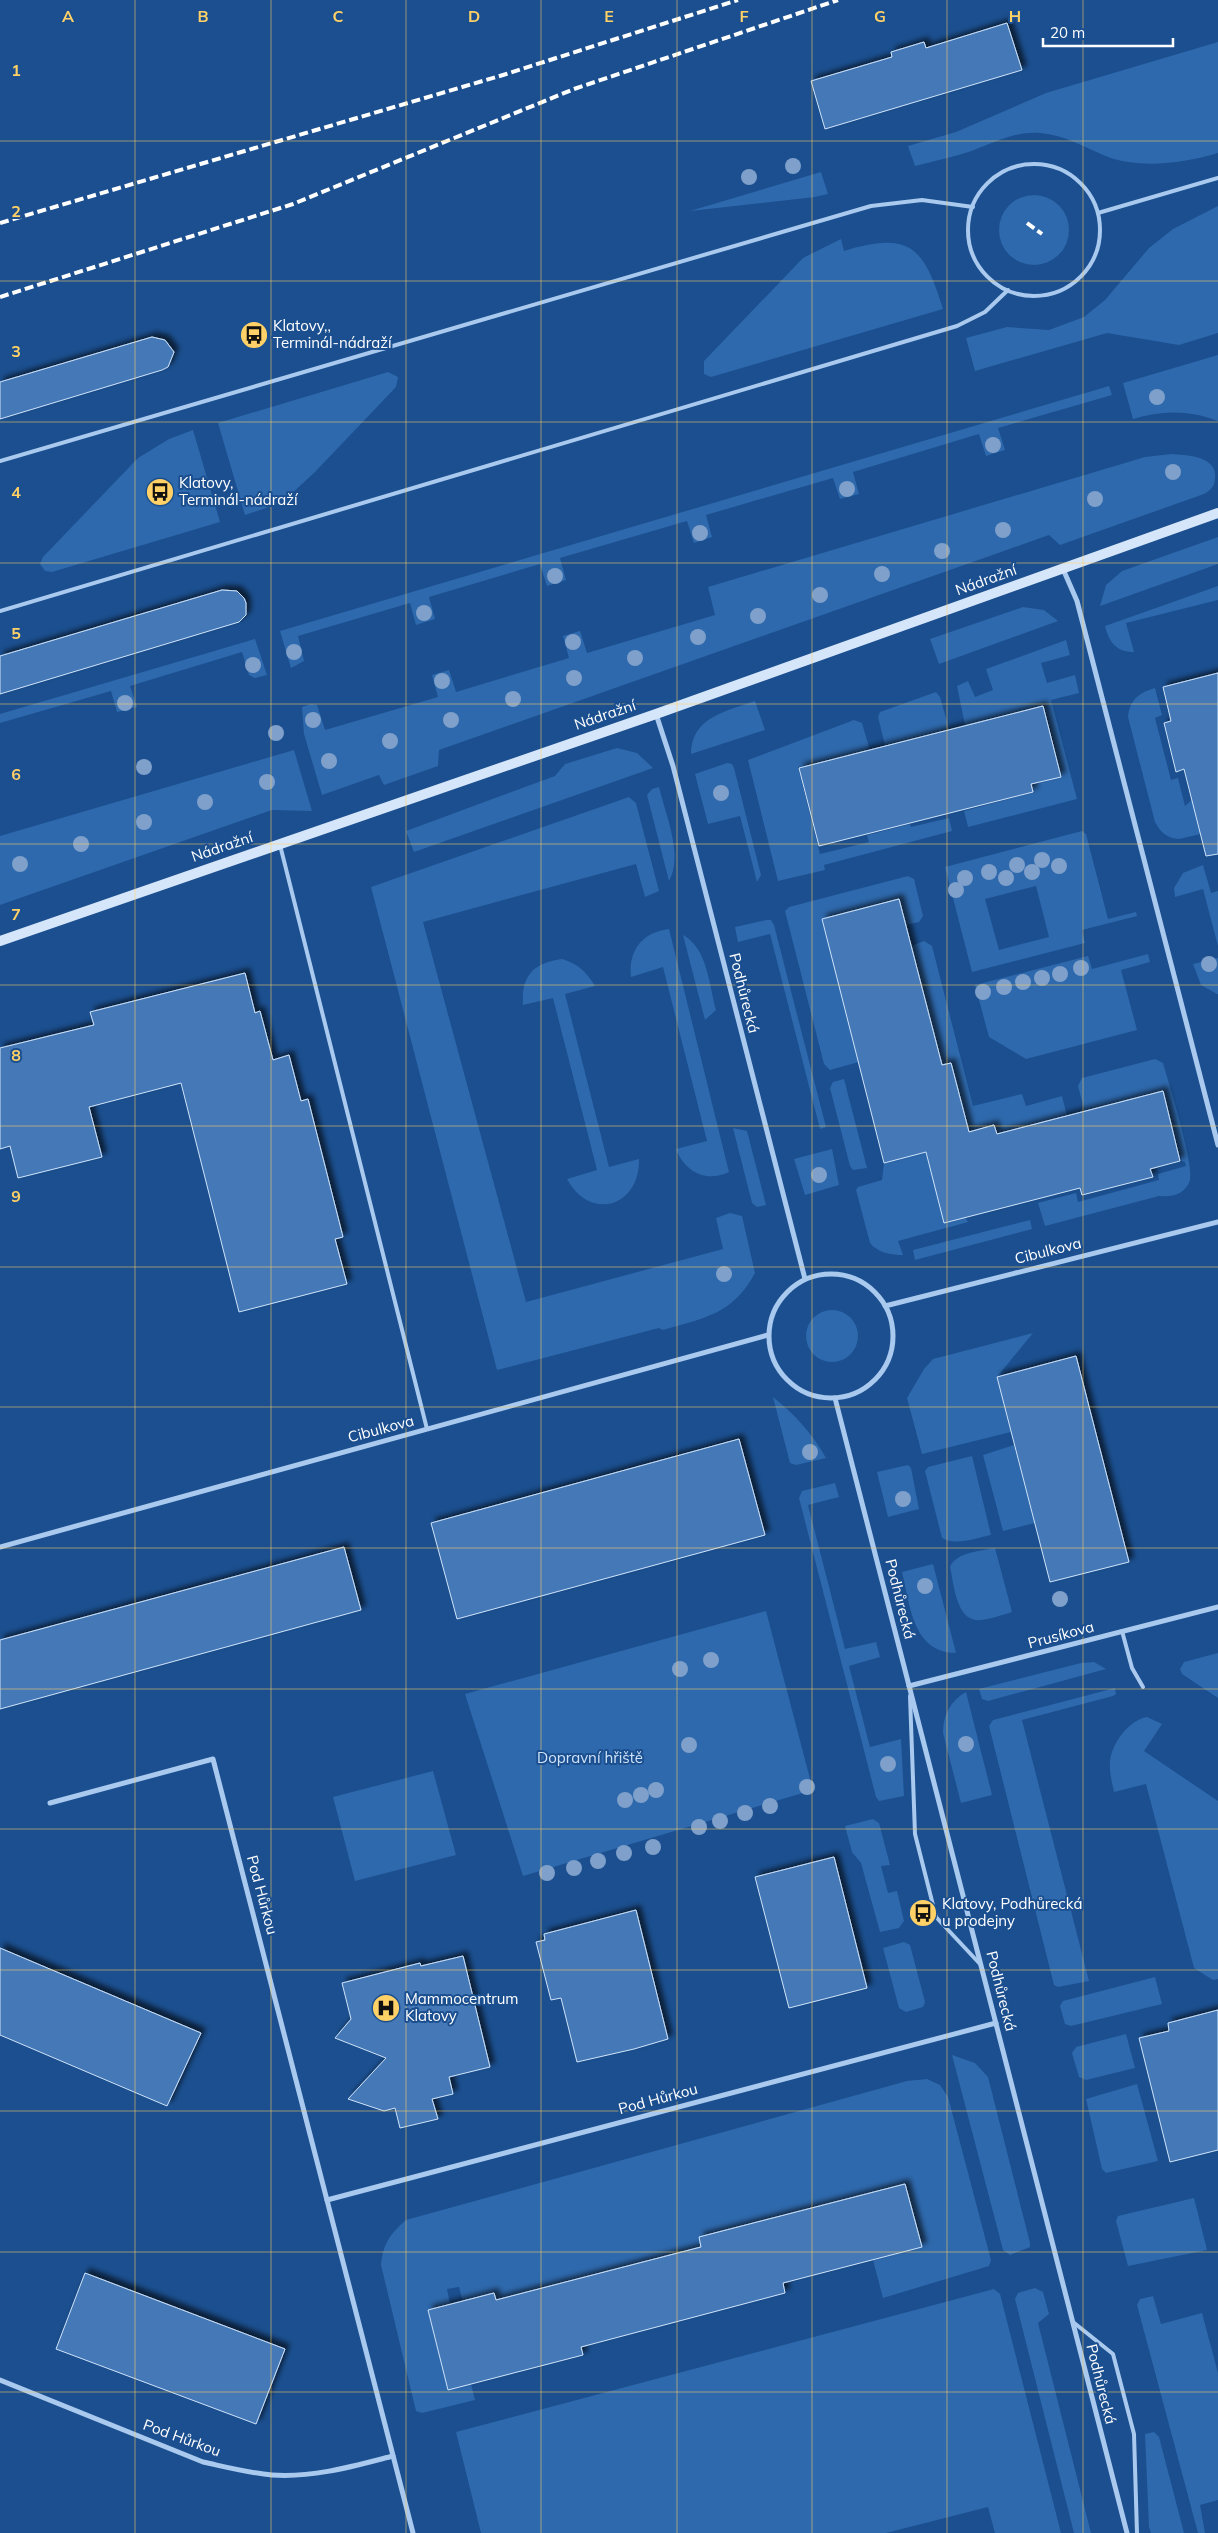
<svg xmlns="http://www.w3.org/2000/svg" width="1218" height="2533" font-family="Mulish,sans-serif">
<defs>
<filter id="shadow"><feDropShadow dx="4.5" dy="-4.5" stdDeviation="2.5" flood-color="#0009"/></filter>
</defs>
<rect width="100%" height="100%" fill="#1b4f8f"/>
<g fill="#2e69ad" fill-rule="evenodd">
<path d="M 1218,42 L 1218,153 C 1185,163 1141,169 1108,157 C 1086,148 1065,135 1040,133 C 1017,131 995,142 974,150 C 955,157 934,161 915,166 L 908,146 L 956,132 L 1046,93 Z"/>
<polygon points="821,172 828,194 815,197 690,211"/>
<circle cx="1034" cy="230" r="35"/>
<polygon points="1218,206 1218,333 1179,345 1107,333 975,371 966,338 1007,327 1049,330 1084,317 1105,300 1149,248 1173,229"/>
<path d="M 841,239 L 844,251 C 910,231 924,247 943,309 L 711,377 L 704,374 L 704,361 L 803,258 Z"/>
<path d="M 1218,355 L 1218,421 C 1189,410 1162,410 1133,419 L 1123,383 Z"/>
<polygon points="388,372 398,377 396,387 315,472 289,496 266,508 245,515 218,423"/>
<polygon points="1109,386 1112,395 998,428 1005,450 986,456 979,434 853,472 859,494 840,499 833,478 706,515 712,537 694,543 687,521 560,558 566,580 547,586 540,564 429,597 435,619 416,625 410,603 298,636 304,661 291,668 280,631"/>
<polygon points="193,430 220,522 52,572 45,571 40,564 43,557 138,458 169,439"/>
<path d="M 1171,454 C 1186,455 1218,456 1215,478 C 1215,486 1211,490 1204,494 L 1060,545 L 1049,535 L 439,750 L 438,766 L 384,785 L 379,775 L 322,795 L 304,734 L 302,707 L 311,704 L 317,705 L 325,730 L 438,697 L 432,675 L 449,670 L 456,692 L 569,658 L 563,636 L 580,631 L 587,653 L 715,615 L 708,587 L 1145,457 Z"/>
<polygon points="1218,537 1218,564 1100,606 1106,585 1122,571"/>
<path d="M 1218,586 L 1218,600 L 1126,623 L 1134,652 C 1116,652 1109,642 1105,626 Z"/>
<polygon points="1023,607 1044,610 1058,621 939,664 930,639"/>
<polygon points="255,639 267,675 255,678 249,675 242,652 130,686 137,707 117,712 111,691 0,723 0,714"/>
<polygon points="1066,640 1070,655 1041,663 1047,683 1075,675 1079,693 1051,700 1077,799 968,827 964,811 1033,792 1032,785 1062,776 1044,705 987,719 989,727 970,731 968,724 965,725 957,686 968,681 975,697 993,690 986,669"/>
<path d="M 1155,688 L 1162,715 L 1155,718 L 1171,780 L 1178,778 L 1185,806 L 1192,800 L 1218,794 L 1218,830 L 1179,839 C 1167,838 1161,833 1155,822 L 1128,717 C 1130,700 1138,693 1155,688 Z"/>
<polygon points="936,692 940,697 949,729 885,745 878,717 880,712"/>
<path d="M 755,701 L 765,730 L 691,754 C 691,717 727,711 755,701 Z"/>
<polygon points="854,720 862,723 869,747 866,750 868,757 850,762 847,755 798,767 820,854 869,842 867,835 910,824 911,827 949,818 952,831 824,865 825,870 778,881 748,760"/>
<polygon points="617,748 637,753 653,768 414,852 406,831 555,776 565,764"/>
<polygon points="294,750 312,811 272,810 0,905 0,836"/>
<polygon points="727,763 732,764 734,768 761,875 757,882 740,816 708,824 695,774"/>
<path d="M 659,787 C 665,813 684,856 669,881 L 647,795 L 652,789 Z"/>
<path d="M 629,797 L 636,803 L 659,891 L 645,897 L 636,864 L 423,922 L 526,1302 L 723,1249 L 716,1218 L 730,1213 L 742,1216 L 755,1273 C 733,1314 705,1318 663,1330 L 659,1328 L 497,1370 L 371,887 Z"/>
<path d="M 1082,831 L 1086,834 L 1108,919 L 1136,912 L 1137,916 L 1082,930 L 1085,943 L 972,972 L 945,867 ZM 1036,886 L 1049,937 L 999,950 L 985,899 Z"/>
<polygon points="1203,865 1211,893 1218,891 1218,946 1203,889 1175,897 1174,888 1183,873"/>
<polygon points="908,876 914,879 923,916 919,922 906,925 899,899 822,919 846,1012 866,1060 830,1070 824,1064 785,911 789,907"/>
<polygon points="766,920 771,920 774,925 826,1127 820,1129 770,934 738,942 735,927"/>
<path d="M 669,929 L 729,1172 C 706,1183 685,1172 676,1149 L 707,1141 L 663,967 L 631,977 C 628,951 642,932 669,929 Z"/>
<path d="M 683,935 C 708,949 709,985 716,1010 L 705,1020 Z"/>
<polygon points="924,941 932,946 973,1106 1022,1094 1026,1106 1062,1096 1067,1116 997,1134 994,1125 969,1132 942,1065 917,967 904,949"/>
<polygon points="1148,954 1150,962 1121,970 1137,1030 1026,1059 989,1037 975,985 1088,956 1092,969"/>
<polygon points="1218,958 1218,994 1217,994 1201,985 1193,964"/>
<path d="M 562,959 C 578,964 586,971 595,986 L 565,994 L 609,1167 L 639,1159 C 640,1207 590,1222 567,1179 L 597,1170 L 553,998 L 523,1005 C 521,976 533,963 562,959 Z"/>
<path d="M 1155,1059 L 1163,1063 C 1169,1084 1194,1164 1190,1180 C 1185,1195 1172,1197 1159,1196 L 1045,1226 L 1038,1203 L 1076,1193 L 1078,1202 L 1159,1180 L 1158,1174 L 1186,1166 L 1185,1162 L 1182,1161 L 1163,1092 L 1085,1112 L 1078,1086 L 1082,1078 Z"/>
<polygon points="844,1079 867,1168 853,1170 850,1166 830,1088 833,1082"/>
<polygon points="733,1128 747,1131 766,1205 757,1207 752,1203"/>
<polygon points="832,1149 839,1185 805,1195 794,1159"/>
<path d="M 926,1152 L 968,1222 L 898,1241 L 903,1255 C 891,1255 878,1253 870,1243 L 856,1190 L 858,1187 L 882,1180 L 884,1163 Z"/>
<polygon points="1030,1220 1032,1229 915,1260 913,1250"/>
<circle cx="832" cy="1336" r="26"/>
<polygon points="1033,1333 997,1377 1011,1432 922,1454 907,1398 924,1369 933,1359"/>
<path d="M 773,1397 C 795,1415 812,1433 826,1458 L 796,1465 L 790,1463 Z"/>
<polygon points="1014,1445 1035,1523 1003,1531 983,1455"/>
<path d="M 972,1456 L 991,1535 C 977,1538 955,1546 942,1538 L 925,1471 L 928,1467 Z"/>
<polygon points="908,1465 911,1468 919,1509 888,1517 877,1472"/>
<polygon points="835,1483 839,1497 808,1505 845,1649 876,1642 880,1657 849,1666 870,1747 901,1739 904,1796 879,1801 876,1797 799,1498 802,1491"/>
<path d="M 995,1548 L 1012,1612 C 1002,1615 991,1619 981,1620 C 956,1623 954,1584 950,1567 C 956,1552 981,1551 995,1548 Z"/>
<path d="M 933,1564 L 956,1653 C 913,1653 910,1605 902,1572 Z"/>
<polygon points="766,1611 813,1790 523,1876 465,1694"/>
<polygon points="1218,1653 1218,1698 1182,1674 1180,1669 1184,1662"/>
<polygon points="1094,1662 1106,1669 988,1701 982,1699 979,1689 1081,1663"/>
<polygon points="1115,1688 1116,1694 1113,1696 1022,1720 1089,1981 1058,1987 1054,1985 989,1726 993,1720"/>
<path d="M 966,1692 L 992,1795 L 961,1803 L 943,1733 C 943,1715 950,1701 966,1692 Z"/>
<path d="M 1147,1717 L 1162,1724 L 1144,1751 L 1218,1801 L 1218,1979 L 1213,1980 L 1194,1968 L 1146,1784 L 1114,1792 C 1112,1782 1109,1772 1110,1761 C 1112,1743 1129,1720 1147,1717 Z"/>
<polygon points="433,1771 456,1855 355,1881 333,1797"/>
<polygon points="873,1819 879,1823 890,1865 881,1866 888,1893 897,1891 904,1921 899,1928 880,1932 861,1863 852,1852 845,1826"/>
<polygon points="904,1942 910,1945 925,2002 923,2007 906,2012 899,2008 883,1948"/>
<polygon points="1155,1977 1162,2004 1071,2026 1065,2024 1060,2006 1063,2001"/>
<polygon points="1126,2034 1135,2068 1086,2080 1079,2077 1072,2053 1076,2047"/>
<polygon points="952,2055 975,2063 988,2077 1030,2243 1030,2247 1010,2255 1003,2250"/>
<path d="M 927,2079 L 940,2085 L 948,2097 L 991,2260 L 989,2266 L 883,2298 L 873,2260 L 922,2247 L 904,2184 L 699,2237 L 701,2247 L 496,2300 L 494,2293 L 463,2302 L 459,2287 L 447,2289 L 450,2304 L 428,2311 L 448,2389 L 471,2384 L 475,2400 L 422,2413 L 416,2411 L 381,2265 C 383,2244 390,2234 406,2220 L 907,2081 Z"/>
<polygon points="1137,2084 1158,2161 1106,2173 1102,2169 1086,2099"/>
<polygon points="1194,2198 1207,2250 1128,2266 1116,2221 1118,2216"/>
<polygon points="1035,2288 1043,2292 1049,2314 1038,2323 1091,2533 1074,2533 1015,2299 1018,2293"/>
<polygon points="994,2289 1000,2294 1061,2533 995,2533 988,2507 886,2533 481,2533 456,2432"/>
<polygon points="1153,2296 1161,2324 1202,2313 1218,2373 1218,2500 1200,2505 1205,2533 1198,2533 1137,2305 1140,2299"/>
<polygon points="1154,2432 1159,2437 1184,2533 1151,2533 1149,2527 1145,2434"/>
</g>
<g fill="#4478b7" stroke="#cfe3fa" filter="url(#shadow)">
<polygon points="1007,23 1022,70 825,129 811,81 892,57 891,52 924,42 926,48"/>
<polygon points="152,337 165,340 174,352 168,367 162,370 0,419 0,382"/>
<polygon points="222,590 237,591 244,598 246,603 246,615 239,622 0,694 0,656"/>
<polygon points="1218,673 1218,854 1206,856 1184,769 1176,772 1164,723 1171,721 1163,687"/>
<polygon points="1043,706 1061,777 1031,784 1033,792 819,846 799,768"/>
<polygon points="899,899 942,1065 951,1063 969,1132 994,1125 997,1134 1163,1091 1180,1161 1150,1169 1153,1177 1082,1195 1080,1188 944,1223 926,1152 884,1163 822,919"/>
<polygon points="245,973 255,1013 260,1011 273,1060 289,1055 301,1101 308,1099 343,1237 335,1239 347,1284 239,1312 181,1083 89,1107 102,1157 18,1178 10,1146 0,1149 0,1048 94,1025 90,1012"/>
<polygon points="1076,1356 1129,1562 1050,1582 997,1377"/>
<polygon points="739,1439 765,1535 457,1619 431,1523"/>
<polygon points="344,1547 361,1610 0,1709 0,1640"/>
<polygon points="834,1857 867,1988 789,2008 755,1877"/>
<polygon points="636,1910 668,2039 634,2049 577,2062 561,1998 551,2000 536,1942 545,1940 544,1934"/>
<polygon points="0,1948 201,2033 167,2106 0,2035"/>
<polygon points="463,1956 490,2067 449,2077 453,2094 432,2099 438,2119 400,2128 395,2108 384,2111 348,2099 386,2058 335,2038 351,2019 342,1983 420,1963 421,1966"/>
<polygon points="1218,2010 1218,2150 1170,2162 1139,2038 1169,2031 1168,2023"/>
<polygon points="905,2184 922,2247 783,2283 785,2293 581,2347 583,2355 448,2390 428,2310 494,2293 496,2300 701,2247 699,2237"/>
<polygon points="85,2273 285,2349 256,2424 56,2349"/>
</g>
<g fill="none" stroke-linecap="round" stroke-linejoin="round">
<g stroke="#a9c9ee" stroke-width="4">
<circle cx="1034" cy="230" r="66"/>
<polyline points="1098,213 1218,178"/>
<polyline points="0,461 871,206 922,200 973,207"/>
<polyline points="0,611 957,326 985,312 1008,290"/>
<polyline points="280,845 427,1429"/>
<polyline points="1122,1631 1132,1668 1143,1687"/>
<polyline points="910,1696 915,1834 936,1917 980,1964"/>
<polyline points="1073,2322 1113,2354 1134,2434 1137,2533"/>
</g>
<g stroke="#a9c9ee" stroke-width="5">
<polyline points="1063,569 1077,601 1218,1145"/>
<polyline points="656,714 673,766 805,1279"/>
<circle cx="831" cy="1336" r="62"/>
<polyline points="885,1306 1218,1222"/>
<polyline points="835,1398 1127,2533"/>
<polyline points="0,1547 768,1335"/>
<polyline points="909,1686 1218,1607"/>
<polyline points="50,1803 213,1759 413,2533"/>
<polyline points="327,2200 996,2023"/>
<path d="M 0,2380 L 203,2462 C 226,2467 249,2473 272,2475 C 313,2478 354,2466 393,2456"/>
</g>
<polyline stroke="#d6e6fa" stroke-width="10" points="0,941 656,714 1218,513"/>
<g stroke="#fff" stroke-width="4" stroke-dasharray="9 4" stroke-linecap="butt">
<polyline points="0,223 503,75 738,0"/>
<polyline points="1027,223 1042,234"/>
<polyline points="0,297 293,204 574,89 838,0"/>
</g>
</g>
<g fill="#7ea0ca">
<circle cx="793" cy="166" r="8"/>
<circle cx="749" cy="177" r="8"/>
<circle cx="1157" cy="397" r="8"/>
<circle cx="993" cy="445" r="8"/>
<circle cx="1173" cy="472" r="8"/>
<circle cx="847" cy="489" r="8"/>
<circle cx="1095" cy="499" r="8"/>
<circle cx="1003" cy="530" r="8"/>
<circle cx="700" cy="533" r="8"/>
<circle cx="942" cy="551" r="8"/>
<circle cx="882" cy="574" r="8"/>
<circle cx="555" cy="576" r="8"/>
<circle cx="820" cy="595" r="8"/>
<circle cx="424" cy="613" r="8"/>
<circle cx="758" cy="616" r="8"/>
<circle cx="698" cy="637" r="8"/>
<circle cx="573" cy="642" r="8"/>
<circle cx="294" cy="652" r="8"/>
<circle cx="635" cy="658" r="8"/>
<circle cx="253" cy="665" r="8"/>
<circle cx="574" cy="678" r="8"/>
<circle cx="442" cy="681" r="8"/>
<circle cx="513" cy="699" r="8"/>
<circle cx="125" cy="703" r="8"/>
<circle cx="313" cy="720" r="8"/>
<circle cx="451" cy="720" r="8"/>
<circle cx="276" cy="733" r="8"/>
<circle cx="390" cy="741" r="8"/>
<circle cx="329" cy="761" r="8"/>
<circle cx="144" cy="767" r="8"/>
<circle cx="267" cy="782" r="8"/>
<circle cx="721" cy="793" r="8"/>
<circle cx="205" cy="802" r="8"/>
<circle cx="144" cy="822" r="8"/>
<circle cx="81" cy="844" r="8"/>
<circle cx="1042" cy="860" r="8"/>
<circle cx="20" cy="864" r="8"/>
<circle cx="1017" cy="865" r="8"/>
<circle cx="1059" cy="866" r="8"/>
<circle cx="989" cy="872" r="8"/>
<circle cx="1032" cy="872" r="8"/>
<circle cx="965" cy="878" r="8"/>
<circle cx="1006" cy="878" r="8"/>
<circle cx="956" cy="890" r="8"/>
<circle cx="1209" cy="964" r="8"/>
<circle cx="1081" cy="968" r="8"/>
<circle cx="1060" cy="974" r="8"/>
<circle cx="1042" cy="978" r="8"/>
<circle cx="1023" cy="982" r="8"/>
<circle cx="1004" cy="987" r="8"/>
<circle cx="983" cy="992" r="8"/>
<circle cx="819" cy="1175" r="8"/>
<circle cx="724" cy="1274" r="8"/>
<circle cx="810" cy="1452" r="8"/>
<circle cx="903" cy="1499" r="8"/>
<circle cx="925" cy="1586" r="8"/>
<circle cx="1060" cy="1599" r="8"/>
<circle cx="711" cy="1660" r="8"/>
<circle cx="680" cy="1669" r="8"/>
<circle cx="966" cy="1744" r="8"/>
<circle cx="689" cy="1745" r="8"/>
<circle cx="888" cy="1764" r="8"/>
<circle cx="807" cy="1787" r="8"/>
<circle cx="656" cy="1790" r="8"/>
<circle cx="641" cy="1795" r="8"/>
<circle cx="625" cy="1800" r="8"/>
<circle cx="770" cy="1806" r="8"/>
<circle cx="745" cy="1813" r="8"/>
<circle cx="720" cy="1821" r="8"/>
<circle cx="699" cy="1827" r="8"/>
<circle cx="653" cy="1847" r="8"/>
<circle cx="624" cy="1853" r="8"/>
<circle cx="598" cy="1861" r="8"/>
<circle cx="574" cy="1868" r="8"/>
<circle cx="547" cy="1873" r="8"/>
</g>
<path fill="none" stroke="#ffd166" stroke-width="1" stroke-opacity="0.55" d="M 135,0 L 135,2533M 271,0 L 271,2533M 406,0 L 406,2533M 541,0 L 541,2533M 677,0 L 677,2533M 812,0 L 812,2533M 947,0 L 947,2533M 1083,0 L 1083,2533M 0,141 L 1218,141M 0,281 L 1218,281M 0,422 L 1218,422M 0,563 L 1218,563M 0,704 L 1218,704M 0,844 L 1218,844M 0,985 L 1218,985M 0,1126 L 1218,1126M 0,1267 L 1218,1267M 0,1407 L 1218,1407M 0,1548 L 1218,1548M 0,1689 L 1218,1689M 0,1829 L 1218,1829M 0,1970 L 1218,1970M 0,2111 L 1218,2111M 0,2252 L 1218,2252M 0,2392 L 1218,2392"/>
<defs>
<symbol id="bus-disc" viewBox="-11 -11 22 22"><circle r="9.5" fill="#ffd166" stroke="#1b4f8f"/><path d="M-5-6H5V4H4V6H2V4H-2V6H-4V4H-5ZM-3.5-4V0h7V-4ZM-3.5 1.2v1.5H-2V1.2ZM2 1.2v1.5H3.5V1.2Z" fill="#111"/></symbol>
<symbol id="hospital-disc" viewBox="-11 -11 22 22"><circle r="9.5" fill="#ffd166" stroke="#1b4f8f"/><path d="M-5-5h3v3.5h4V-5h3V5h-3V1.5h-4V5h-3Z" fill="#111"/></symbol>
</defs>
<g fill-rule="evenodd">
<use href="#bus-disc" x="238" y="319" width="32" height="32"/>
<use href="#bus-disc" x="144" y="476" width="32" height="32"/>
<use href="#bus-disc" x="907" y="1897" width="32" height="32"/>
<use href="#hospital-disc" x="370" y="1992" width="32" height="32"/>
</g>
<g text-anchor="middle" stroke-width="4" stroke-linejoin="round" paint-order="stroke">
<g font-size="15" fill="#fff" stroke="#1b4f8f" text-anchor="start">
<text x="273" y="331">Klatovy,,<tspan x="273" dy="17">Terminál-nádraží</tspan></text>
<text x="179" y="488">Klatovy,<tspan x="179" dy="17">Terminál-nádraží</tspan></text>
<text x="942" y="1909">Klatovy, Podhůrecká<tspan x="942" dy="17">u prodejny</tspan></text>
<text x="405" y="2004">Mammocentrum<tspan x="405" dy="17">Klatovy</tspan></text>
</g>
<g font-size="15" fill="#fff" stroke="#1b4f8f">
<text transform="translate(986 580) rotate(-20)" y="5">Nádražní</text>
<text transform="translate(605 715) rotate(-19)" y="5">Nádražní</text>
<text transform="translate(222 847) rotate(-19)" y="5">Nádražní</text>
<text transform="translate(744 993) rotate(76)" y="5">Podhůrecká</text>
<text transform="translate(1048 1251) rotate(-14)" y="5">Cibulkova</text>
<text transform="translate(381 1429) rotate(-15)" y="5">Cibulkova</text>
<text transform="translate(900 1599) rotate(76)" y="5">Podhůrecká</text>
<text transform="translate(1061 1635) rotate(-15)" y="5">Prusíkova</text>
<text transform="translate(262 1895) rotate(75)" y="5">Pod Hůrkou</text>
<text transform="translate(1001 1991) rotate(76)" y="5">Podhůrecká</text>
<text transform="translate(658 2099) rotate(-15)" y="5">Pod Hůrkou</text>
<text transform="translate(1101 2384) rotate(76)" y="5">Podhůrecká</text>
<text transform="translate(182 2438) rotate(20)" y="5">Pod Hůrkou</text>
</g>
<g font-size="15" fill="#cfe3fa" stroke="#1b4f8f">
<text x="590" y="1763">Dopravní hřiště</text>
</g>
</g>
<g font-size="16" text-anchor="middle" font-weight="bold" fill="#ffd166" stroke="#1b4f8f" stroke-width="4" stroke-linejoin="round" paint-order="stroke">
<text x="68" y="22">A</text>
<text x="203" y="22">B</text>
<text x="338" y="22">C</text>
<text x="474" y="22">D</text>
<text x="609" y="22">E</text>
<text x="744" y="22">F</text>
<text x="880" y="22">G</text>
<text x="1015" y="22">H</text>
<text x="16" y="76">1</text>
<text x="16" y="217">2</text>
<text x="16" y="357">3</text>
<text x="16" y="498">4</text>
<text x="16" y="639">5</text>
<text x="16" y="780">6</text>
<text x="16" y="920">7</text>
<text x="16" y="1061">8</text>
<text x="16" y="1202">9</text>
</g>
<path d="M1043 38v8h130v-8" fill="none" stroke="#ffffff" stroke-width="2.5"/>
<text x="1050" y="38" font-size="15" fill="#ffffff" stroke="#1b4f8f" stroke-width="4" paint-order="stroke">20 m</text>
</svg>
